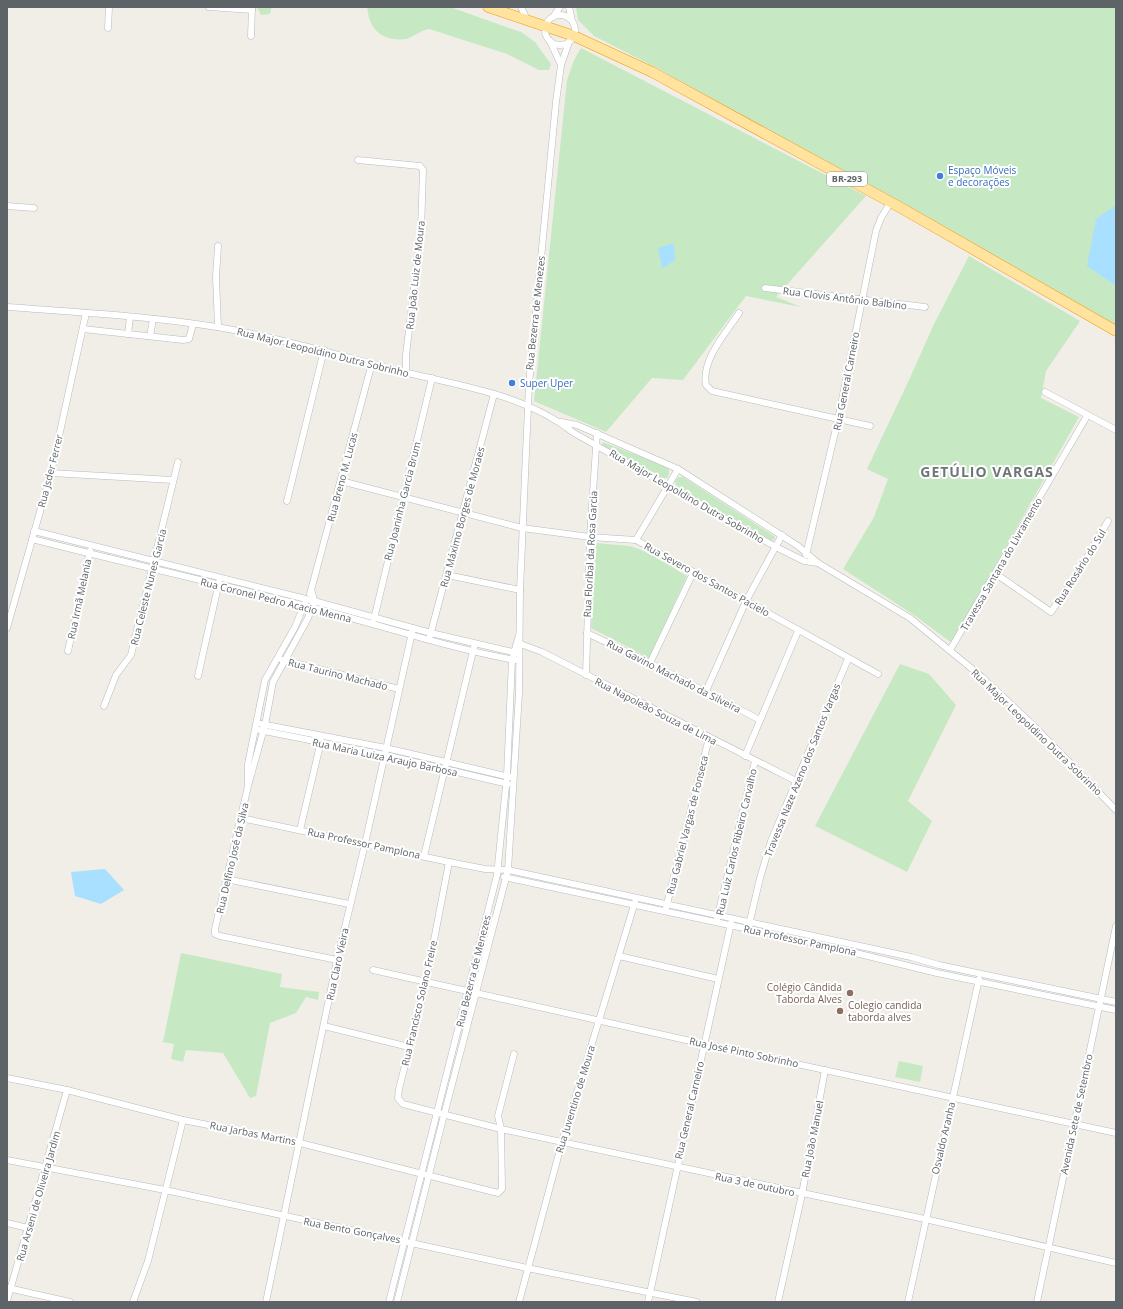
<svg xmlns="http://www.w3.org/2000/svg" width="1123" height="1309" font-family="'Open Sans',sans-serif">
<rect width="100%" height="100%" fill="#f1eee7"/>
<g fill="#c6e9c3">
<polygon points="257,7 272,7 270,14 261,15"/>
<path d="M 367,7 L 450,7 L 521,32 L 535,42 L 551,64 L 549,70 L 539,70 L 507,54 L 429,29 C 420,31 416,35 409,38 C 397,42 379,38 372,25 C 369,20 368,13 367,7 Z"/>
<polygon points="576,7 1116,7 1116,325 657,68 594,36 578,20"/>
<polygon points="581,48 866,196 776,297 801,307 746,296 683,380 652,378 606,432 534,401 567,80 574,60"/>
<polygon points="969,256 1080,321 1046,371 1041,398 1079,417 952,643 914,615 843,569 874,517 888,479 867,469 909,380 934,324"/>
<polygon points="603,442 665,466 669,469 669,474 667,478 662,478 602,446"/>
<polygon points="679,477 683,477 774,536 775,539 771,540 677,487 675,481"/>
<polygon points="595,543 630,546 647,552 687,576 649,658 591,628"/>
<polygon points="900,664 929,674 956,705 908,801 932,821 907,872 815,826"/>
<polygon points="181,953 282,974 280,987 319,992 318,1000 306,997 296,1013 270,1023 256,1096 250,1098 223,1053 186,1050 183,1062 171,1059 174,1044 163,1042"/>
<polygon points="899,1061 923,1066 920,1082 895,1077"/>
</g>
<g fill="#a9e0ff">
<polygon points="1116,205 1116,286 1087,266 1096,219"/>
<polygon points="674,243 675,260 662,269 658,248"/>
<polygon points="105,869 124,890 101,904 75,896 71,872"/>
</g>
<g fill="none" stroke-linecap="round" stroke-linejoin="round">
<defs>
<g id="minor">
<polyline points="209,7 252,10"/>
<polyline points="521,7 527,20"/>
<polyline points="569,7 572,21"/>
<circle cx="560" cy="30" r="15"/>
<polyline points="553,17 560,7"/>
<polyline points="108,28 109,7"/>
<polyline points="251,36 252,7"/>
<polyline points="550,41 561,65"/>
<polyline points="358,160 420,166 423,170 421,230 406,355 406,372"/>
<polyline points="7,206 34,208"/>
<polyline points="218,246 216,277 218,327"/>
<polyline points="765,288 925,307"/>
<path d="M 7,307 C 77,312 148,316 217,327 C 282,338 344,357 408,373 C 465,387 526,395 574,433 L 776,547 L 804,561 L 818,563"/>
<path d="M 739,313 C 726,333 701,360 706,385 L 712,391 L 870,426"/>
<polyline points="83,329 183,340 189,339 193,324"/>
<polyline points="128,334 130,317"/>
<polyline points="150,336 153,319"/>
<polyline points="1045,392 1116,430"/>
<polyline points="561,422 577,425 678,469 798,546 818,563 910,618 982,677 1033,725 1116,810"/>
<polyline points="51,473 173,480"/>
<polyline points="341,481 522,528 590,537 636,540 878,674"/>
<polyline points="287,501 324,350"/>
<polyline points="34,531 314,601 431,633 517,653"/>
<path d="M 32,539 C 126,563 220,584 314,608 C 381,625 447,648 515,660"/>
<polyline points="636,540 678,469"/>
<polyline points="806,555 838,420 876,231 881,218 890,203"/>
<polyline points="996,574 1051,612 1076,576 1108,521"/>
<polyline points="447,575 520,590"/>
<polyline points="312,592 314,601 308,618 273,682 265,725 248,786 215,929 215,934 220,936 337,960"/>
<polyline points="310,594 372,363"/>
<polyline points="374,619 432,378"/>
<polyline points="7,628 51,473 86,313"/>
<polyline points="587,633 650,663 760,720"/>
<polyline points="430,636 494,394"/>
<polyline points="518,643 542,652 796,781"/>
<polyline points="950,650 1087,416"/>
<polyline points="68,651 90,551"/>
<polyline points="282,660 399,689"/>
<polyline points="650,663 693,573"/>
<polyline points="586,675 590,537 597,433"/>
<polyline points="198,676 219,582"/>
<polyline points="706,691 746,601 782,535"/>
<polyline points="104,706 116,675 131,655 178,462"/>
<polyline points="261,724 386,748 510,777"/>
<polyline points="259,730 385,755 508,784"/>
<polyline points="745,756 798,631"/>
<polyline points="248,783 248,764 265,680 295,627 305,603"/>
<polyline points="241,818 449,862 485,869 508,870 911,957 939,965 1116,1002"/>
<polyline points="300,830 321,741"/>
<polyline points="424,856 474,647"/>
<polyline points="449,862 426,982 399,1089 398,1098 403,1104 501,1129 925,1219 1116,1263"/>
<polyline points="504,877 823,945 937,973 1116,1010"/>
<polyline points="226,879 349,904"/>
<polyline points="666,908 709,738"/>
<polyline points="717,919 755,761"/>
<polyline points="749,925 760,878 771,841 848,659"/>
<polyline points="619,956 718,979"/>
<polyline points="373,970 704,1044 1116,1133"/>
<polyline points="324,1026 409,1047"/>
<polyline points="7,1078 67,1090 183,1120 300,1143 498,1193 502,1189 501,1129 498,1116 514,1054"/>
<polyline points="7,1160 165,1190 527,1268 697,1302"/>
<polyline points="7,1223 28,1228"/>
<polyline points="8,1288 70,1302"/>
<polyline points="7,1301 67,1090"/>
<polyline points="133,1302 148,1261 183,1120"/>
<polyline points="266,1302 337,960 365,844 413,628"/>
<polyline points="389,1302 497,875 507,776 512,660 519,635"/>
<polyline points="397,1302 444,1115 508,870 519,693 520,590 529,384 556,102 561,65 569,42"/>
<polyline points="519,1302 562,1142 635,902"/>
<polyline points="648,1302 731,923"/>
<polyline points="778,1302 802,1194 825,1070"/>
<polyline points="908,1302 979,979"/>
<polyline points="1037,1302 1116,926"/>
</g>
<polyline id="trunk" points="488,7 574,36 652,72 903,209 1116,331"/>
</defs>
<use href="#minor" stroke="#b7babe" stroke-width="7"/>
<use href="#trunk" stroke="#f89700" stroke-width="11"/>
<use href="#minor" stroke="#fff" stroke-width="6"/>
<use href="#trunk" stroke="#ffe39f" stroke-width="10"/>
</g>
<g fill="#3f7fe0" stroke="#fff" stroke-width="1.5">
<circle cx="940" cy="176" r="4"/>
<circle cx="512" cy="383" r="4"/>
</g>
<g fill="#8d6e63" stroke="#fff" stroke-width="1.5">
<circle cx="850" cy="993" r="4"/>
<circle cx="840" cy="1011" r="4"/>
</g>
<g text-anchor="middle" stroke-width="4" stroke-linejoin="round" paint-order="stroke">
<rect fill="#fff" stroke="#8e9295" stroke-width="1" x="827" y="172" width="40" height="14" rx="3"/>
<g font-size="9" font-weight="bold" fill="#5e6368">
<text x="847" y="182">BR-293</text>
</g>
<g font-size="10" fill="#366cbe" stroke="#fff" text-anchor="start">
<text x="948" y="174">Espaço Móveis<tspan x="948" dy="12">e decorações</tspan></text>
<text x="520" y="387">Super Uper</text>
</g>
<g font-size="10" fill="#5e6368" stroke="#fff">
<text transform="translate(415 275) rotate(-84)" y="4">Rua João Luiz de Moura</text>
<text transform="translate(845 298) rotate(7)" y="4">Rua Clovis Antônio Balbino</text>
<text transform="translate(535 313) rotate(-84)" y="4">Rua Bezerra de Menezes</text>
<text transform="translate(323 352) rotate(14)" y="4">Rua Major Leopoldino Dutra Sobrinho</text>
<text transform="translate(846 381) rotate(-79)" y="4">Rua General Carneiro</text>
<text transform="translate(50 471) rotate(-76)" y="4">Rua Jsder Ferrer</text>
<text transform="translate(342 477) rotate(-75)" y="4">Rua Breno M. Lucas</text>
<text transform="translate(687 496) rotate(30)" y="4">Rua Major Leopoldino Dutra Sobrinho</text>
<text transform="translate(402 501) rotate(-76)" y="4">Rua Joaninha Garcia Brum</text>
<text transform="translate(462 517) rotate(-75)" y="4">Rua Máximo Borges de Moraes</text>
<text transform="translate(590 554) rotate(-87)" y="4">Rua Floribal da Rosa Garcia</text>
<text transform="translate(1001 564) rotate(-60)" y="4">Travessa Santana do Livramento</text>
<text transform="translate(1080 567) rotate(-58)" y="4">Rua Rosário do Sul</text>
<text transform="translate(707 579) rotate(29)" y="4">Rua Severo dos Santos Pacielo</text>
<text transform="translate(148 587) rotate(-76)" y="4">Rua Celeste Nunes Garcia</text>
<text transform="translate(79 599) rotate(-78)" y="4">Rua Irmã Melania</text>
<text transform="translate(276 600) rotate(14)" y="4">Rua Coronel Pedro Acacio Menna</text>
<text transform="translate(338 674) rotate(14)" y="4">Rua Taurino Machado</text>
<text transform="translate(674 676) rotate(27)" y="4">Rua Gavino Machado da Silveira</text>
<text transform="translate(656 711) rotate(27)" y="4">Rua Napoleão Souza de Lima</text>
<text transform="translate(1037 732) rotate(44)" y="4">Rua Major Leopoldino Dutra Sobrinho</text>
<text transform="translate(385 757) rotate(12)" y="4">Rua Maria Luiza Araujo Barbosa</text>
<text transform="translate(802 770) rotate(-68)" y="4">Travessa Naze Azeno dos Santos Vargas</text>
<text transform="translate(687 825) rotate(-76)" y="4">Rua Gabriel Vargas de Fonseca</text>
<text transform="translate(736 842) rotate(-77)" y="4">Rua Luiz Carlos Ribeiro Carvalho</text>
<text transform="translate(364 843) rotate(12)" y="4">Rua Professor Pamplona</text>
<text transform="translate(232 858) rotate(-77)" y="4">Rua Delfino José da Silva</text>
<text transform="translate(800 940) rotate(12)" y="4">Rua Professor Pamplona</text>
<text transform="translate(337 964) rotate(-78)" y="4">Rua Claro Vieira</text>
<text transform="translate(473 971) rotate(-76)" y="4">Rua Bezerra de Menezes</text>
<text transform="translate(419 1003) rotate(-77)" y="4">Rua Francisco Solano Freire</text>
<text transform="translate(744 1052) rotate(12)" y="4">Rua José Pinto Sobrinho</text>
<text transform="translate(575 1099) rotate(-73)" y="4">Rua Juventino de Moura</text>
<text transform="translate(689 1110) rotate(-77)" y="4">Rua General Carneiro</text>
<text transform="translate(1076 1114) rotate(-78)" y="4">Avenida Sete de Setembro</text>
<text transform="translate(253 1133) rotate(11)" y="4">Rua Jarbas Martins</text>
<text transform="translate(943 1138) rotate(-77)" y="4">Osvaldo Aranha</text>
<text transform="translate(812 1139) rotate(-79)" y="4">Rua João Manuel</text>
<text transform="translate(755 1184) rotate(12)" y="4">Rua 3 de outubro</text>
<text transform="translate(38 1196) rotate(-74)" y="4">Rua Arseni de Oliveira Jardim</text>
<text transform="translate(352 1230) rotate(11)" y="4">Rua Bento Gonçalves</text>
</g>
<g font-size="10" fill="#785e54" stroke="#fff" text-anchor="end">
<text x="842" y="991">Colégio Cândida<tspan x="842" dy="12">Taborda Alves</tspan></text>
<text x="848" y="1009" text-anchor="start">Colegio candida<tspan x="848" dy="12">taborda alves</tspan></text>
</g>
<g font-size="14" font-weight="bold" letter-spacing="1" fill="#6f767a" stroke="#fff">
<text x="987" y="477">GETÚLIO VARGAS</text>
</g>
</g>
<rect width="1123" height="1309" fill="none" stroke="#5e6368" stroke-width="16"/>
</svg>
